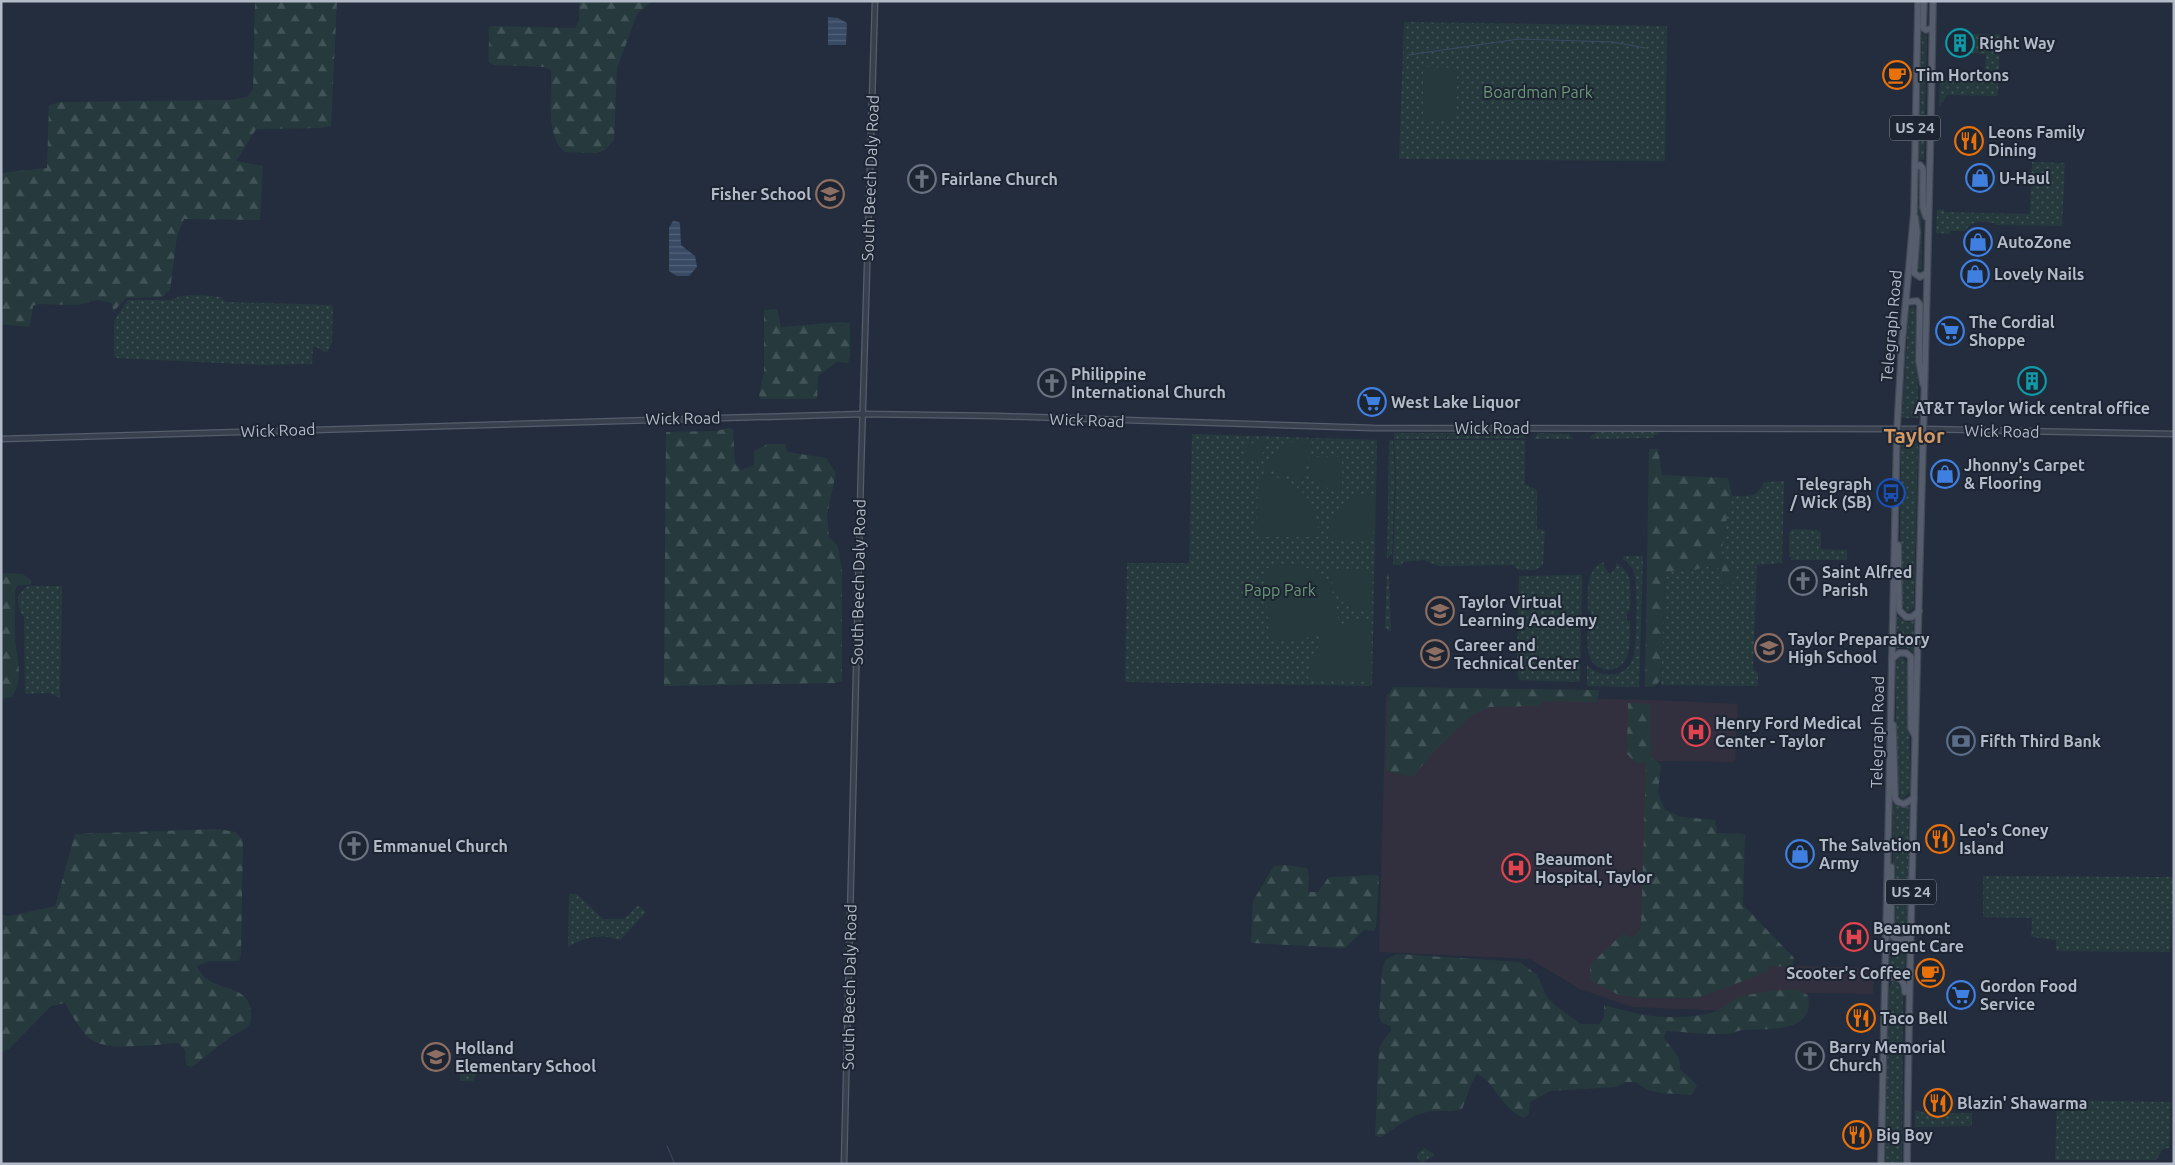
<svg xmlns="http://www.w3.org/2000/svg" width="2175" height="1165" font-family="Ubuntu,sans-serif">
<defs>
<pattern id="green-dots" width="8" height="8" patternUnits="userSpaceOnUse" patternTransform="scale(1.25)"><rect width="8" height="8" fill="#263a3e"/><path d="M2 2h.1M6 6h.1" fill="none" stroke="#435458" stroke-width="1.8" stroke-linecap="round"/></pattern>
<pattern id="forest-firs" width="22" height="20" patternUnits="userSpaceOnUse" patternTransform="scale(1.25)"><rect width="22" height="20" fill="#263a3e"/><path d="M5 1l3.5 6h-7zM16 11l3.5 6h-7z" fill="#435458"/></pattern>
<pattern id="water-rules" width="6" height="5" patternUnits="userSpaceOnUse" patternTransform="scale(1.25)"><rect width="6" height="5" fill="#394a65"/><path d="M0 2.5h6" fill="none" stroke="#53627a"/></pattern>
</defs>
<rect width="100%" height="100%" fill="#242d3d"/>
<polygon fill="#32303e" points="1386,694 1654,700 1738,704 1735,762 1656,761 1648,916 1771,965 1875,968 1873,994 1807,993 1803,1014 1632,1007 1580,989 1530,959 1379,952"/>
<g fill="url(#green-dots)">
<polygon points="1404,22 1667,26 1665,161 1399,159"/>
<polygon points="1922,34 1927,35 1924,160 1919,159"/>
<polygon points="1956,34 2000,34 1998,96 1947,95 1943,102 1940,102 1942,106 1939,106 1940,74 1946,80 1985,78 1986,54 1972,53"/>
<path d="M 2032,162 L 2065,163 L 2062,226 L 1996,225 L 1995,223 C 1984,222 1970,219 1966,231 L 1950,231 L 1950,234 L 1936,233 L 1937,210 L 1944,209 L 1944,212 L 2030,214 Z"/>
<polygon points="1919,170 1921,171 1922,268 1920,271 1917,266"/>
<polygon points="197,295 222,297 225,302 331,305 333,307 332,342 328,351 324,352 315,346 313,347 312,364 261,365 117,358 114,355 114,321 128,300 171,300 181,296"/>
<polygon points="1914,306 1917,311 1918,418 1902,418 1909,310"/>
<polygon points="1597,432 1659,432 1658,435 1654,435 1654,438 1590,439 1591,436"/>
<polygon points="1394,433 1521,433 1526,438 1446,439 1449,434 1446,435 1446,439 1394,439"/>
<polygon points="1538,433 1569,434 1573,439 1534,439"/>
<polygon points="1192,434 1377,440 1372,686 1125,682 1127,563 1189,563"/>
<polygon points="1389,440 1393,440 1395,476 1392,554 1387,558"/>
<polygon points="1394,440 1525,440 1525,484 1537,490 1537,529 1545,530 1543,565 1535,570 1519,570 1513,565 1438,566 1424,560 1403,562 1402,565 1393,565 1396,477"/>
<polygon points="1918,440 1914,605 1912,610 1907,612 1900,601 1901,441"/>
<path d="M 1784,481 L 1782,563 L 1757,565 L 1753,669 L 1758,673 L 1758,686 L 1661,685 L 1665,578 L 1673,571 L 1694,570 L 1709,566 L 1736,571 L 1721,556 L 1729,504 L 1732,496 C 1749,496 1756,499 1764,482 Z"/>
<polygon points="1791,529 1792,532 1792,529 1817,530 1821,533 1821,549 1847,550 1847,560 1791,560 1791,557 1789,557 1789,533"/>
<path d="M 1624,556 L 1643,556 L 1639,687 L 1587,686 L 1587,665 C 1601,679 1626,679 1633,658 C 1637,648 1638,583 1634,573 C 1632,567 1628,563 1623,559 Z"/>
<path d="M 1604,562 L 1604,566 L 1609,573 L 1611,573 L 1616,567 L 1616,563 C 1635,572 1630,593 1630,611 L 1627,611 L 1627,620 L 1630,621 C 1629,640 1634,665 1610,670 C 1583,669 1587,641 1588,621 L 1591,621 L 1591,612 L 1588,611 C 1588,594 1584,570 1604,562 Z"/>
<polygon points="1389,573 1391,630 1389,631 1385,629 1387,574"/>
<polygon points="1582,575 1580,682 1519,680 1517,664 1519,576"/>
<path d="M 28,586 L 62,586 L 60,698 L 49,693 L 25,694 L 24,617 C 20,613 16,601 19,595 C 20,591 25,589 28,586 Z"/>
<polygon points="1897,617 1907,622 1914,621 1913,652 1906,647 1897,648"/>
<polygon points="1903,657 1909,667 1910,792 1903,799 1898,793 1896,784 1896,663 1899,658"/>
<polygon points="1893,804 1898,807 1909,807 1907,928 1903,934 1900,935 1895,930 1893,923"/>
<polygon points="1983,876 2174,877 2170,952 2056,951 2056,940 2031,937 2032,918 1983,917"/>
<path d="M 569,894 L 577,894 L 603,919 L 624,919 L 638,905 L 646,912 L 620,940 C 601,933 585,937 568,947 Z"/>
<polygon points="1890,940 1896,944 1906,944 1905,977 1898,972 1889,973"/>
<polygon points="1895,981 1899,985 1903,993 1902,1164 1885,1164 1889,989 1892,982"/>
<polygon points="476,1070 477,1073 473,1081 460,1081 460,1071"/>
<polygon points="2057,1100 2171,1102 2169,1148 2163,1149 2156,1160 2055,1160"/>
<polygon points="1915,1110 1925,1113 1972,1113 1972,1126 1915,1127"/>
<polygon points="1424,1148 1435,1155 1423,1162 1418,1160 1417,1154"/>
</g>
<g fill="url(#forest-firs)">
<polygon points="255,1 337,1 331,126 320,128 256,129 236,161 263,166 260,220 184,219 177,236 170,290 162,297 126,298 113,312 112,303 97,300 78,305 38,304 33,306 30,327 1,324 1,173 47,168 49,105 62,102 231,100 247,97 253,90"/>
<path d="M 579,1 L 674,1 L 651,2 L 637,14 L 617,68 L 614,140 L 605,150 L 597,153 L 565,152 C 544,133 553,96 551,70 L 544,67 L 494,65 L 489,62 C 487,51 491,40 488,30 L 491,26 L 575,28 L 579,20 Z"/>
<polygon points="777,309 781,327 840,322 850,323 850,356 848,363 837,362 818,376 817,399 761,399 759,396 764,372 764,310"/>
<polygon points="729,428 733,429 735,463 741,470 754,465 754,451 768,444 785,444 787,452 826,458 836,473 827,515 829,537 838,546 842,570 842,681 836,683 664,686 666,432 716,431"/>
<polygon points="1649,449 1658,449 1662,475 1728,478 1732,496 1729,504 1721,556 1737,571 1731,588 1722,586 1722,569 1709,566 1694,570 1673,571 1665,578 1661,680 1654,687 1645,687"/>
<path d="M 1,573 L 23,574 L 31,580 L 30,585 L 18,585 L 15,590 C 16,606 14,621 15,637 C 16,658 25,678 12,697 L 1,699 Z"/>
<polygon points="1393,687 1599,690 1597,702 1545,701 1536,706 1489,707 1470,717 1432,753 1413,777 1386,771 1388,696"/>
<polygon points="1628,703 1650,704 1651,757 1661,765 1658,793 1665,810 1681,817 1715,820 1717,833 1745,834 1743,905 1794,958 1792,967 1770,966 1764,973 1698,998 1640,998 1619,995 1590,980 1590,965 1623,933 1632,938 1641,928 1646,763 1636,763 1627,754"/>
<path d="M 218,829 L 235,832 L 243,840 L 241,953 L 239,961 L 209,961 L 197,966 C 208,995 249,980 251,1012 C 251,1016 252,1022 248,1026 C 244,1031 236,1033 232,1036 C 218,1046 205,1057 192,1067 L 186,1065 L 185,1050 L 178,1043 C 156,1044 106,1053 89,1038 C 79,1029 72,1015 65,1003 L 51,1006 L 9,1049 L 1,1052 L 1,915 L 10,916 L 55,906 L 75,834 Z"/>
<polygon points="1284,865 1307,868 1309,877 1308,892 1318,892 1329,877 1377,875 1379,877 1376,927 1374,931 1364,930 1345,948 1252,943 1251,940 1253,901 1274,866"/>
<path d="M 1397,954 L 1520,962 L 1537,975 L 1547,997 L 1557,1007 L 1581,1024 L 1599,1024 L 1604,1018 L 1604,1005 C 1642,1016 1667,1021 1707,1014 C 1720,1012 1726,1003 1737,998 C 1746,994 1789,988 1798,990 C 1802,991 1806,994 1808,996 C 1816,1035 1764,1028 1742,1030 C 1737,1031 1732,1034 1727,1034 C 1707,1035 1686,1032 1666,1031 L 1664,1038 L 1679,1058 L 1680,1069 L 1697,1085 L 1692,1095 L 1661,1093 L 1647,1090 L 1636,1082 L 1626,1082 L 1616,1087 L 1550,1091 L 1530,1102 L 1529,1114 L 1524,1118 C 1500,1108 1494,1080 1477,1074 L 1472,1082 L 1462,1109 C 1449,1113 1436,1109 1423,1113 C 1408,1117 1394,1129 1381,1137 L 1375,1136 L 1379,1050 L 1383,1041 L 1391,1031 L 1391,1026 L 1382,1023 L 1379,1017 L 1382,972 L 1385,960 Z"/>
</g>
<g fill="#263a3e">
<polygon points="1423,67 1457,68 1456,119 1423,119"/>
<path d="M 1260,441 L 1265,442 L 1261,461 L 1243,458 C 1244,447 1249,443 1260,441 Z"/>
<path d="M 1296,441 L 1312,443 L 1303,478 L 1299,479 L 1265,469 C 1271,453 1280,445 1296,441 Z"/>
<path d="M 1309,457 L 1340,457 L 1342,460 L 1342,491 C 1322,490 1308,479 1309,457 Z"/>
<path d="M 1259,474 C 1297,478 1317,498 1319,537 L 1259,537 L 1256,533 Z"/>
<path d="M 1366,494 L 1375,495 L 1373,536 L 1369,540 L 1328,539 C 1328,515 1341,498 1366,494 Z"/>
<path d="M 1288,564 C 1331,569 1335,589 1339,626 L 1360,619 L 1371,620 L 1371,679 L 1369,682 L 1308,680 C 1310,661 1315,649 1327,635 L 1274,642 L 1269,638 L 1265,569 L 1277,565 Z"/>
<path d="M 1331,569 L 1368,570 L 1373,574 L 1371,612 C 1344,610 1331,597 1331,569 Z"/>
</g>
<g fill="url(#water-rules)">
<polygon points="828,17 838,18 847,23 846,45 828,45"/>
<polygon points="673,221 679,222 680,224 681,245 695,256 697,267 689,276 677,276 669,271 669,228"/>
</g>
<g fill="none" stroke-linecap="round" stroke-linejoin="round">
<g stroke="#394a65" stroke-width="1">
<polyline points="1408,55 1519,39 1613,42 1645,48"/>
<polyline points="667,1146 675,1164"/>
</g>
<defs>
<g id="tertiary">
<polyline points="1,439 863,414 997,416 1373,428 1924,429 2174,434"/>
<polyline points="844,1164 861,470 875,1"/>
</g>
<g id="primary">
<polyline points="1924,1 1923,28 1926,30 1932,28"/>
<polyline points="1915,168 1920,165 1923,169 1923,207 1926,217"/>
<polyline points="1915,217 1917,232 1914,273 1920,277 1927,273"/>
<polyline points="1906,302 1917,301 1920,305 1919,361 1923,384"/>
<polyline points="1898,545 1899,610 1906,617 1912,617 1919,611"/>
<polyline points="1892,659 1899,653 1906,653 1911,657 1911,728 1915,736"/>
<polyline points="1893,725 1895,798 1898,802 1904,804 1914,798"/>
<path d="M 1891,867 L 1891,932 L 1893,937 C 1899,941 1904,941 1910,936"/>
<path d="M 1885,977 C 1897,976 1905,978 1905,992"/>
<polyline points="1881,1164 1897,429 1902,343 1914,212 1918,1"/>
<path d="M 1907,1164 C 1911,776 1927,389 1933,1"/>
</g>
</defs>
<use href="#tertiary" stroke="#565d6b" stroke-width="7"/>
<use href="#primary" stroke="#414856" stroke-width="8"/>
<use href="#tertiary" stroke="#383f4d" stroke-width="4.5"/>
<use href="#primary" stroke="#565e6d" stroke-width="5.5"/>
</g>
<defs>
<symbol id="building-ring" viewBox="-11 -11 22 22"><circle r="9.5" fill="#1d2432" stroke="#0f9aa8" stroke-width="1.5"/><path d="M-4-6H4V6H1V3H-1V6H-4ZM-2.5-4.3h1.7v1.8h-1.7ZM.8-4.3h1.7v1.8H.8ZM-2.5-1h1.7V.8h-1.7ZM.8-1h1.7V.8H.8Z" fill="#0f9aa8"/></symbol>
<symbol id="cafe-ring" viewBox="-11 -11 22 22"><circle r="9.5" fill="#1d2432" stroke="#e8710a" stroke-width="1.5"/><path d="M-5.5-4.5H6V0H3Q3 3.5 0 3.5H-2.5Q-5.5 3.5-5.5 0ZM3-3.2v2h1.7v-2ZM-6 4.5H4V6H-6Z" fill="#e8710a"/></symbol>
<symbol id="restaurant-ring" viewBox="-11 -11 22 22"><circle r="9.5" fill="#1d2432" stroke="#e8710a" stroke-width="1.5"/><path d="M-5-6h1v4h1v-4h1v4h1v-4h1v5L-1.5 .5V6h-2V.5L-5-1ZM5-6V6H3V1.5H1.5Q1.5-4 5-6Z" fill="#e8710a"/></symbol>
<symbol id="shop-ring" viewBox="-11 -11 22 22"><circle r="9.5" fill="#1d2432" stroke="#3f7fe0" stroke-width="1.5"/><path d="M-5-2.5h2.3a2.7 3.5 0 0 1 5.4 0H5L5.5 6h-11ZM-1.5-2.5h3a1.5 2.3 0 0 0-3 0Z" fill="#3f7fe0"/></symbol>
<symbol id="church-ring" viewBox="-11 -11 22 22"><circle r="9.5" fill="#1d2432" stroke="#6b7280" stroke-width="1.5"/><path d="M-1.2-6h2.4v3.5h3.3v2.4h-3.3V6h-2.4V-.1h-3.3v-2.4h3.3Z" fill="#6b7280"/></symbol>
<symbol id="school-ring" viewBox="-11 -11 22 22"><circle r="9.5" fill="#1d2432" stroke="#8d6e63" stroke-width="1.5"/><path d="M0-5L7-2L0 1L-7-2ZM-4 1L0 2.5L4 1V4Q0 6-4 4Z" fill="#8d6e63"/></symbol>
<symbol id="supermarket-ring" viewBox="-11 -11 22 22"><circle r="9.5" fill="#1d2432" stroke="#3f7fe0" stroke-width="1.5"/><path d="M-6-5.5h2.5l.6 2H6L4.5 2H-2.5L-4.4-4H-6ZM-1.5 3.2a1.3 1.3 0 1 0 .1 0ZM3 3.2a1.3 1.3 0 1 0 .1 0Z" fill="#3f7fe0"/></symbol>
<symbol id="bus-ring" viewBox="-11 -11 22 22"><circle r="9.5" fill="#1d2432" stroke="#1a4fb4" stroke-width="1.5"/><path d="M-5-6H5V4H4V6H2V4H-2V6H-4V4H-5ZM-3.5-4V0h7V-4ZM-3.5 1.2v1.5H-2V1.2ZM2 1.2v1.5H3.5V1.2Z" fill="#1a4fb4"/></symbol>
<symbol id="hospital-ring" viewBox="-11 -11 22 22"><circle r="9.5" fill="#1d2432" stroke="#e0444e" stroke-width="1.5"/><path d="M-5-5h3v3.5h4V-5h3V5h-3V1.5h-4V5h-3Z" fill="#e0444e"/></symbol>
<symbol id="bank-ring" viewBox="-11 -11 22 22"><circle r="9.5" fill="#1d2432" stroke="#5c6f8a" stroke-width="1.5"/><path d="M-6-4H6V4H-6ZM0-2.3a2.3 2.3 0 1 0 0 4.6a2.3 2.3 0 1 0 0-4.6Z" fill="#5c6f8a"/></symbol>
</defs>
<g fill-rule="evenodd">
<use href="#building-ring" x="1944" y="27" width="32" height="32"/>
<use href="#cafe-ring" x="1881" y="59" width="32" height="32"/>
<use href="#restaurant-ring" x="1953" y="125" width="32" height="32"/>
<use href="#shop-ring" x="1964" y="162" width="32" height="32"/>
<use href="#church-ring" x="906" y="163" width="32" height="32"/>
<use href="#school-ring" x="814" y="178" width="32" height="32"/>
<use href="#shop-ring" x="1962" y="226" width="32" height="32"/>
<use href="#shop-ring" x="1959" y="258" width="32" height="32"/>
<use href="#supermarket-ring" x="1934" y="315" width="32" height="32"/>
<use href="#building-ring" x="2016" y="365" width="32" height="32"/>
<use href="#church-ring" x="1036" y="367" width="32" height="32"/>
<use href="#supermarket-ring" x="1356" y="386" width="32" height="32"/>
<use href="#shop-ring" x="1929" y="458" width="32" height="32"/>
<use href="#bus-ring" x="1875" y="477" width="32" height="32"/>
<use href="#church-ring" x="1787" y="565" width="32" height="32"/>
<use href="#school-ring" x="1424" y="595" width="32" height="32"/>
<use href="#school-ring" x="1753" y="632" width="32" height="32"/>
<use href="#school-ring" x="1419" y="638" width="32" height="32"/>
<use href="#hospital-ring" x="1680" y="716" width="32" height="32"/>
<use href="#bank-ring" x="1945" y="725" width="32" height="32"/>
<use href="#restaurant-ring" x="1924" y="823" width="32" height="32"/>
<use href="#church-ring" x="338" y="830" width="32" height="32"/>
<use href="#shop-ring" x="1784" y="838" width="32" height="32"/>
<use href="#hospital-ring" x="1500" y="852" width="32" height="32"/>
<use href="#hospital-ring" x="1838" y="921" width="32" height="32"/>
<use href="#cafe-ring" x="1914" y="957" width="32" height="32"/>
<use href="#supermarket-ring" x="1945" y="979" width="32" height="32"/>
<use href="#restaurant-ring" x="1845" y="1002" width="32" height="32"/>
<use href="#church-ring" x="1794" y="1040" width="32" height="32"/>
<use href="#school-ring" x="420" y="1041" width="32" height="32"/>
<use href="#restaurant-ring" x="1922" y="1087" width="32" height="32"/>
<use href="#restaurant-ring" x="1841" y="1119" width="32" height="32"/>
</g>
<g text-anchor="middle" stroke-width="4" stroke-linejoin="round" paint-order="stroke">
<g fill="#1d2432" stroke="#868d9b" stroke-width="1">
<rect x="1890" y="115.5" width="50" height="25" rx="4"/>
<rect x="1886" y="879.5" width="50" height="25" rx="4"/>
</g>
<g font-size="15" font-weight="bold" fill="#b3bac8">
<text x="1915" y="133">US 24</text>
<text x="1911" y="897">US 24</text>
</g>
<g font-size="16" font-weight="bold" fill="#b3bac8" stroke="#1d2432" text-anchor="start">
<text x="1979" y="49">Right Way</text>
<text x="1916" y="81">Tim Hortons</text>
<text x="1988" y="138">Leons Family<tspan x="1988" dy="18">Dining</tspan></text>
<text x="1999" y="184">U-Haul</text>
<text x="941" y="185">Fairlane Church</text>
<text x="811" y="200" text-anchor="end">Fisher School</text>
<text x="1997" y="248">AutoZone</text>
<text x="1994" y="280">Lovely Nails</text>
<text x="1969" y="328">The Cordial<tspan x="1969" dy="18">Shoppe</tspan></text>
<text x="1071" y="380">Philippine<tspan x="1071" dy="18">International Church</tspan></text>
<text x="1391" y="408">West Lake Liquor</text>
<text x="2032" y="414" text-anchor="middle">AT&amp;T Taylor Wick central office</text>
<text x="1964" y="471">Jhonny's Carpet<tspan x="1964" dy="18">&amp; Flooring</tspan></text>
<text x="1872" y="490" text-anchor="end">Telegraph<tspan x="1872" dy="18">/ Wick (SB)</tspan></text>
<text x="1822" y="578">Saint Alfred<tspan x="1822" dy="18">Parish</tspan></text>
<text x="1459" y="608">Taylor Virtual<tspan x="1459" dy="18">Learning Academy</tspan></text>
<text x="1788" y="645">Taylor Preparatory<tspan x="1788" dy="18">High School</tspan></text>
<text x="1454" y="651">Career and<tspan x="1454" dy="18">Technical Center</tspan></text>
<text x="1715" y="729">Henry Ford Medical<tspan x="1715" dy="18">Center - Taylor</tspan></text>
<text x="1980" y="747">Fifth Third Bank</text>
<text x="1959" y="836">Leo's Coney<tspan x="1959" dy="18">Island</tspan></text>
<text x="1819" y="851">The Salvation<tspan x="1819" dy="18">Army</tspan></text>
<text x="373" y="852">Emmanuel Church</text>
<text x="1535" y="865">Beaumont<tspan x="1535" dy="18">Hospital, Taylor</tspan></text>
<text x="1873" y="934">Beaumont<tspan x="1873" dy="18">Urgent Care</tspan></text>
<text x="1911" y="979" text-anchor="end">Scooter's Coffee</text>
<text x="1980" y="992">Gordon Food<tspan x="1980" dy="18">Service</tspan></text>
<text x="1880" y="1024">Taco Bell</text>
<text x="1829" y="1053">Barry Memorial<tspan x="1829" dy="18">Church</tspan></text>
<text x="455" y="1054">Holland<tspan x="455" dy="18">Elementary School</tspan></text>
<text x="1957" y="1109">Blazin' Shawarma</text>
<text x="1876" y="1141">Big Boy</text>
</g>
<g font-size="16" fill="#6b9978" stroke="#1d2432">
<text x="1538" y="98">Boardman Park</text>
<text x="1280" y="596">Papp Park</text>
</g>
<g font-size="16" fill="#b3bac8" stroke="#1d2432">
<text transform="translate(870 178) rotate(-88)" y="6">South Beech Daly Road</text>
<text transform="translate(1891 326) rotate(-85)" y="6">Telegraph Road</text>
<text transform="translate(683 418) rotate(-1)" y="6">Wick Road</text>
<text transform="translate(1087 420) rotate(2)" y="6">Wick Road</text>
<text x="1492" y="434">Wick Road</text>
<text transform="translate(278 430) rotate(-2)" y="6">Wick Road</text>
<text transform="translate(2002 431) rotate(1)" y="6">Wick Road</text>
<text transform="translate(858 582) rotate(-89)" y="6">South Beech Daly Road</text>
<text transform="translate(1877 732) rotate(-89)" y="6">Telegraph Road</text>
<text transform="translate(849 987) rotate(-89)" y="6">South Beech Daly Road</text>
</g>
<g font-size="21" font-weight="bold" fill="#d39964" stroke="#1d2432">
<text x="1914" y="443">Taylor</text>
</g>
</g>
<rect width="2175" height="1165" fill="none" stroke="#b3bac8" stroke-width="5"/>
</svg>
